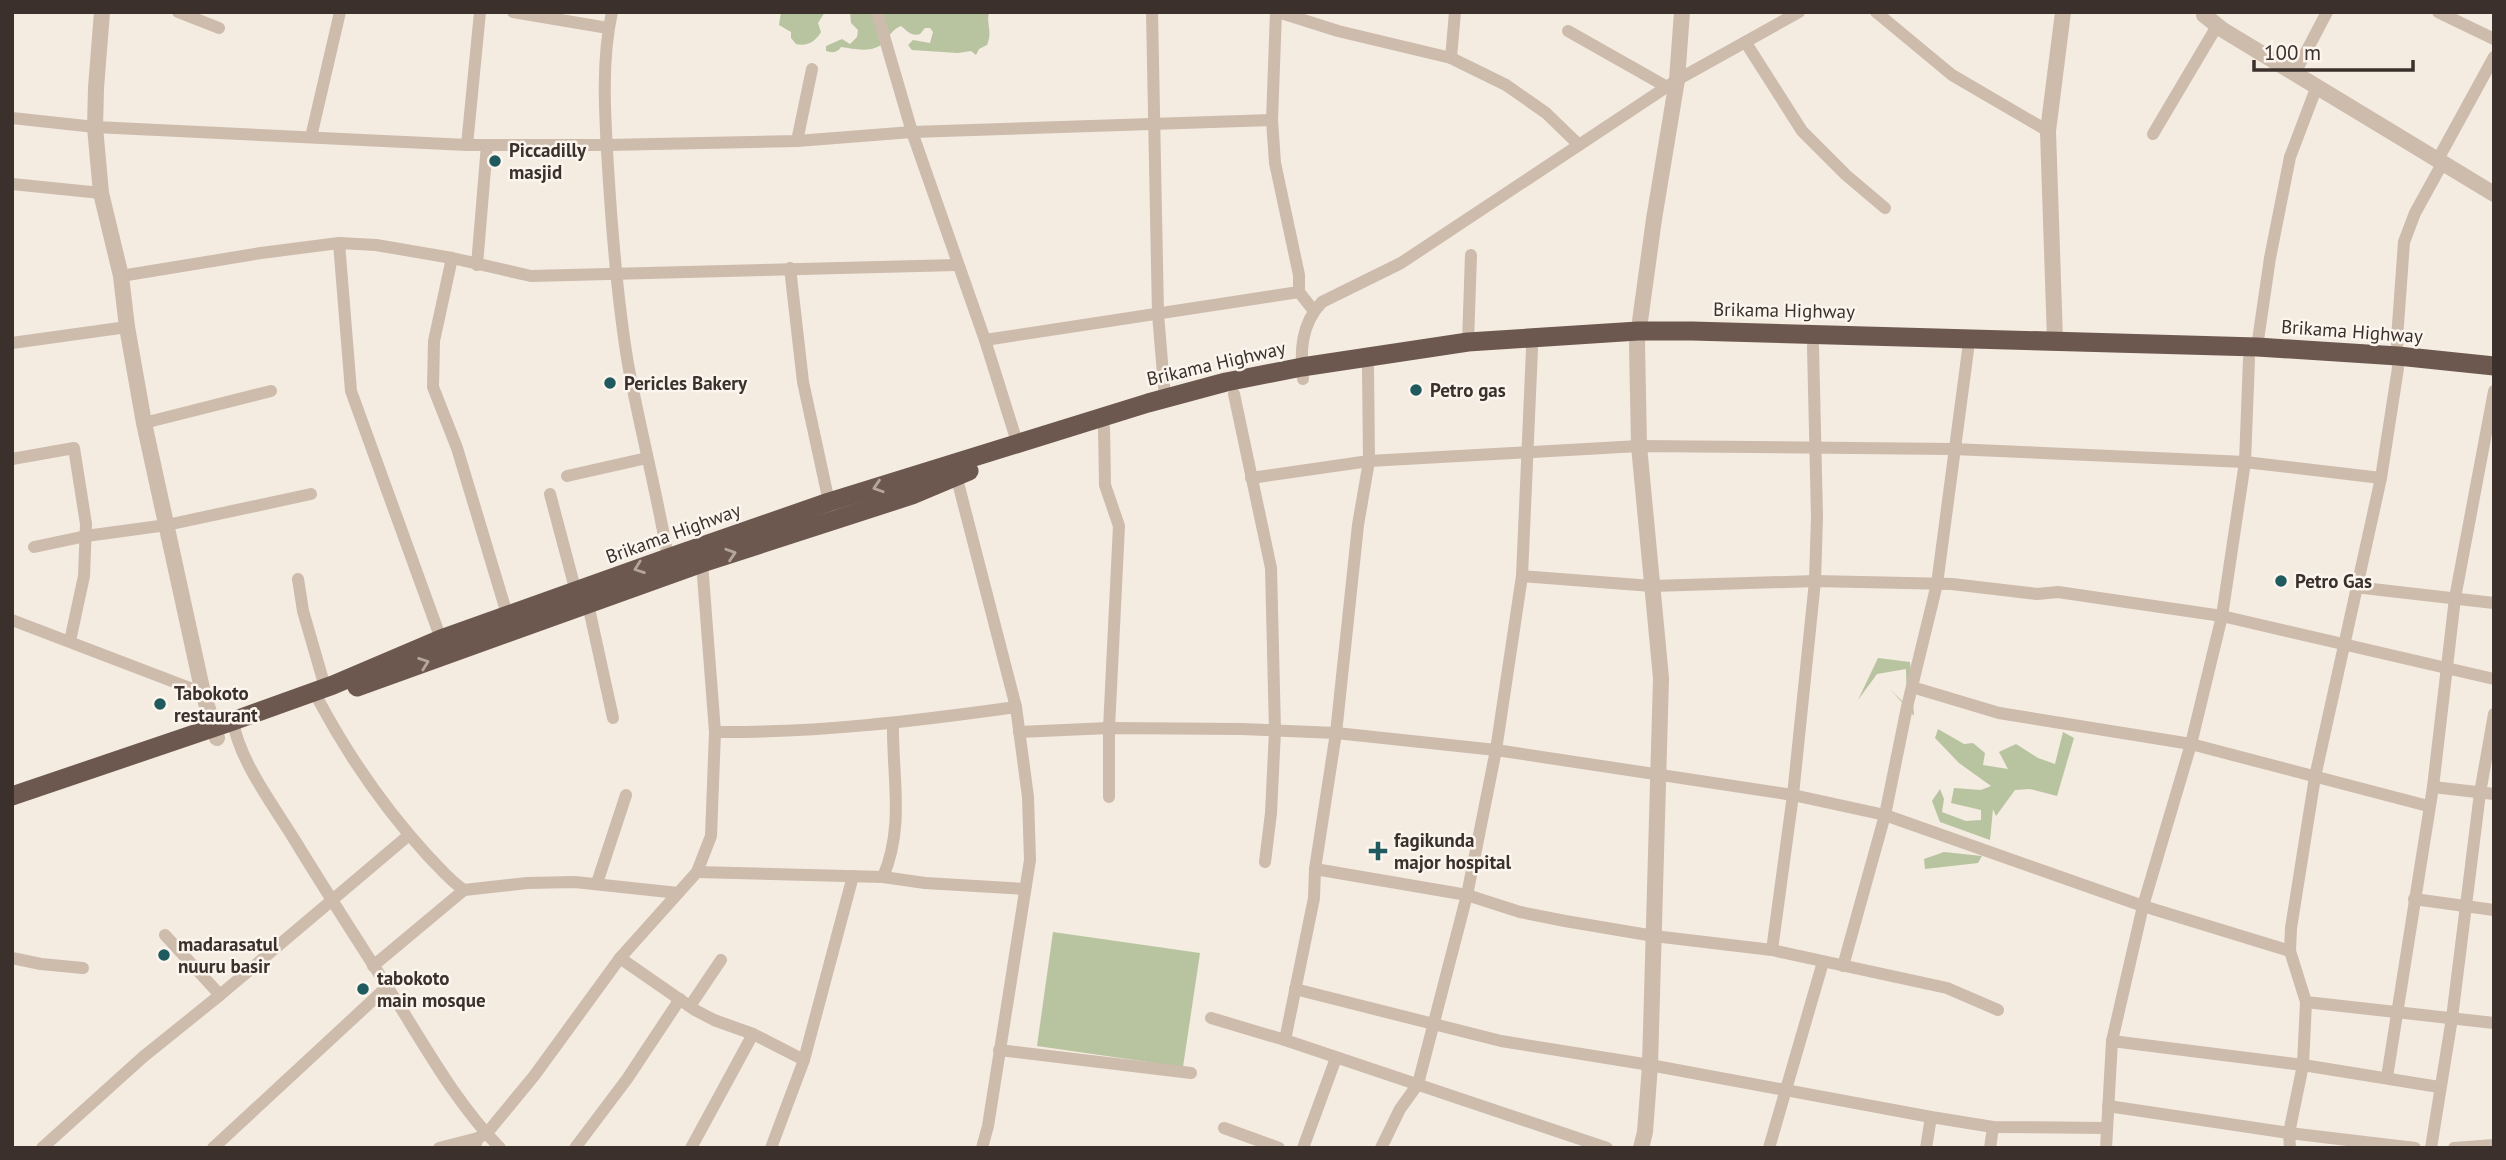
<svg xmlns="http://www.w3.org/2000/svg" width="2506" height="1160" font-family="'PT Sans',sans-serif">
<rect width="100%" height="100%" fill="#f4ebe1"/>
<g fill="#b8c4a0">
<path d="M 781,12 L 825,12 L 818,23 L 821,32 C 816,41 807,47 796,44 L 791,38 L 791,32 L 779,25 Z"/>
<path d="M 850,12 L 989,12 C 986,25 993,32 987,45 L 979,49 L 976,55 L 971,51 L 958,53 L 912,50 L 908,45 L 913,40 L 930,43 L 933,32 L 930,28 L 925,28 L 920,34 C 912,37 907,31 901,26 C 893,29 890,35 885,41 C 874,54 856,49 841,47 C 837,53 832,53 826,51 L 826,46 L 842,39 L 850,44 L 857,37 L 858,30 L 851,23 Z"/>
<polygon points="1878,658 1910,662 1914,716 1890,689 1907,706 1906,669 1877,674 1858,700"/>
<polygon points="1938,729 1964,744 1973,743 1985,753 1983,765 2008,769 1999,752 2016,744 2038,758 2055,764 2063,732 2074,738 2057,796 2030,789 2015,790 1996,816 1993,809 1990,840 1940,822 1932,801 1940,789 1944,799 1942,812 1966,821 1981,820 1981,810 1951,803 1954,788 1981,790 1991,786 1959,763 1935,738"/>
<polygon points="1944,852 1982,856 1978,863 1925,869 1924,859"/>
<polygon points="1053,932 1200,953 1183,1067 1037,1046"/>
</g>
<g fill="none" stroke-linecap="round" stroke-linejoin="round">
<g stroke="#cdbbac" stroke-width="12">
<polyline points="178,12 219,28"/>
<polyline points="513,12 608,28"/>
<path d="M 612,12 C 601,61 605,117 608,167 C 612,233 617,298 628,364 C 640,429 657,493 668,558"/>
<polyline points="877,12 912,132 985,340 1017,442"/>
<polyline points="1152,12 1158,314 1165,398"/>
<polyline points="1276,12 1272,120 1275,163 1299,275 1299,292 1314,311"/>
<polyline points="1278,12 1338,31 1451,58 1506,85 1546,113 1579,145"/>
<polyline points="1876,12 1952,75 2048,131"/>
<polyline points="2438,12 2494,39"/>
<polyline points="1568,31 1667,87"/>
<polyline points="1746,43 1802,131 1846,175 1885,208"/>
<polyline points="1451,58 1455,12"/>
<polyline points="2295,73 2327,12"/>
<polyline points="12,118 95,127 467,145 607,145 797,141 912,132 1272,120"/>
<polyline points="2153,134 2217,26"/>
<polyline points="311,137 340,12"/>
<polyline points="797,141 812,69"/>
<polyline points="467,145 480,12"/>
<polyline points="2437,161 2494,57"/>
<polyline points="12,184 101,193"/>
<polyline points="339,243 351,391 441,639"/>
<polyline points="452,258 434,341 433,387 457,448 507,614"/>
<polyline points="477,265 487,145"/>
<polyline points="790,268 803,382 829,502"/>
<polyline points="121,276 261,253 339,243 376,245 452,258 531,276 957,265"/>
<polyline points="985,340 1299,292"/>
<polyline points="1468,342 1471,255"/>
<polyline points="12,343 127,327"/>
<polyline points="2257,347 2270,258 2290,157 2317,86"/>
<path d="M 1303,379 C 1300,350 1301,324 1322,302 L 1401,263 L 1677,80 L 1799,12"/>
<polyline points="1234,394 1271,568 1275,731 1271,813 1265,862"/>
<polyline points="144,423 271,391"/>
<polyline points="1104,428 1105,485 1119,526 1109,728 1109,797"/>
<polyline points="12,459 74,448 86,524 84,576 70,641"/>
<polyline points="956,475 1016,707 1028,797 1030,860 988,1126 982,1148"/>
<polyline points="567,476 647,458"/>
<polyline points="1251,478 1369,461 1639,446 1953,449 2245,462 2381,478"/>
<polyline points="550,494 576,592"/>
<polyline points="34,547 86,536 167,525 311,494"/>
<polyline points="1522,576 1652,586 1815,581 1952,584 2037,594 2058,592 2222,616 2494,679"/>
<polyline points="298,579 303,611 325,687"/>
<polyline points="2355,587 2494,603"/>
<polyline points="588,604 613,718"/>
<polyline points="12,620 203,693"/>
<polyline points="1912,687 1999,713 2191,744 2428,806"/>
<path d="M 319,701 C 349,757 385,809 428,856 C 440,868 450,881 464,890"/>
<path d="M 233,721 C 239,760 273,805 294,839 C 328,895 364,950 399,1005 C 430,1055 459,1106 500,1148"/>
<path d="M 715,732 C 817,733 916,721 1016,707"/>
<polyline points="1019,732 1109,728 1242,729 1336,733 1496,750 1793,795 1885,815 2143,906 2290,951"/>
<polyline points="2433,787 2494,794"/>
<polyline points="1315,869 1467,895 1520,912 1565,921 1654,936 1772,950 1947,988 1998,1010"/>
<polyline points="697,872 883,877 925,883 1025,889"/>
<path d="M 883,877 C 905,826 892,776 893,723"/>
<polyline points="597,883 626,795"/>
<polyline points="2414,899 2494,910"/>
<polyline points="165,935 220,995"/>
<polyline points="1772,950 1793,795 1815,581 1817,517 1813,346"/>
<polyline points="12,958 41,964 83,968"/>
<polyline points="620,958 695,1010 714,1020 753,1034 804,1060"/>
<polyline points="373,966 464,890 527,883 575,882 678,893"/>
<polyline points="1843,966 1885,815 1907,707 1937,584 1968,350"/>
<polyline points="1295,989 1501,1041 1650,1065 1931,1117 1993,1127 2107,1128"/>
<polyline points="2306,1002 2494,1023"/>
<polyline points="690,1006 721,960"/>
<polyline points="1211,1018 1285,1040 1607,1148"/>
<polyline points="1285,1040 1314,898 1315,869 1336,733 1358,525 1369,461 1368,367"/>
<polyline points="2112,1041 2303,1065 2439,1087"/>
<polyline points="999,1050 1191,1073"/>
<polyline points="2387,1077 2433,787 2455,598 2494,391"/>
<polyline points="2108,1106 2289,1133 2415,1148"/>
<polyline points="1224,1128 1279,1148"/>
<polyline points="42,1148 143,1057 220,995 409,835"/>
<polyline points="213,1148 387,987"/>
<polyline points="439,1148 478,1138"/>
<polyline points="474,1148 478,1138 487,1133 534,1076 620,958 697,872 711,836 715,732 702,563"/>
<polyline points="575,1148 627,1079 680,999"/>
<polyline points="691,1148 753,1034"/>
<polyline points="771,1148 804,1060 853,876"/>
<polyline points="1303,1148 1336,1058"/>
<polyline points="1381,1148 1400,1109 1418,1084 1467,895 1496,750 1522,576 1532,349"/>
<polyline points="1769,1148 1823,962"/>
<polyline points="1926,1148 1931,1117"/>
<polyline points="1990,1148 1993,1127"/>
<polyline points="2106,1148 2112,1041 2143,906 2191,744 2222,616 2245,462 2249,359"/>
<polyline points="2290,1148 2289,1133 2303,1065 2306,1002 2290,951 2291,928 2315,777 2381,478 2398,368 2397,339 2404,242 2415,213 2442,164"/>
<polyline points="2431,1148 2452,1018 2480,793 2494,714"/>
<polyline points="2454,1148 2494,1145"/>
</g>
<g stroke="#cdbbac" stroke-width="16">
<polyline points="102,12 96,88 95,127 101,193 121,276 127,327 144,423 203,693 217,738"/>
<polyline points="2204,15 2223,30 2494,194"/>
<polyline points="2055,340 2048,131 2063,12"/>
<polyline points="1641,1148 1645,1132 1650,1065 1661,678 1639,446 1637,343 1654,219 1677,80 1682,12"/>
</g>
<g stroke="#6c584f" stroke-width="19">
<polyline points="357,687 702,563 912,495 969,471"/>
<polyline points="12,796 233,721 333,685 441,639 668,558 829,502 1148,403 1226,382 1302,367 1468,342 1638,331 1692,331 2257,347 2398,356 2494,366"/>
</g>
</g>
<defs><path id="oneway-chevron" d="M-2-3.5L2.5 0L-2 3.5" fill="none" stroke-width="1.6" stroke-linecap="round" stroke-linejoin="round" transform="scale(1.75)"/></defs>
<g stroke="#b4a69e">
<use href="#oneway-chevron" transform="translate(878 487) rotate(162)"/>
<use href="#oneway-chevron" transform="translate(731 554) rotate(-18)"/>
<use href="#oneway-chevron" transform="translate(639 568) rotate(160)"/>
<use href="#oneway-chevron" transform="translate(424 663) rotate(-20)"/>
</g>
<g fill="#1f5a5e" stroke="#fbf5ee" stroke-width="2.5">
<circle cx="495" cy="161" r="7"/>
<circle cx="610" cy="383" r="7"/>
<circle cx="1416" cy="390" r="7"/>
<circle cx="2281" cy="581" r="7"/>
<circle cx="160" cy="704" r="7"/>
<path d="M1374.5 840.5h7v7h7v7h-7v7h-7v-7h-7v-7h7z"/>
<circle cx="164" cy="955" r="7"/>
<circle cx="363" cy="989" r="7"/>
</g>
<g text-anchor="middle" stroke-width="5" stroke-linejoin="round" paint-order="stroke">
<g font-size="19" font-weight="bold" fill="#3b302b" stroke="#fbf5ee" text-anchor="start">
<text x="509" y="157">Piccadilly<tspan x="509" dy="22">masjid</tspan></text>
<text x="624" y="390">Pericles Bakery</text>
<text x="1430" y="397">Petro gas</text>
<text x="2295" y="588">Petro Gas</text>
<text x="174" y="700">Tabokoto<tspan x="174" dy="22">restaurant</tspan></text>
<text x="1394" y="847">fagikunda<tspan x="1394" dy="22">major hospital</tspan></text>
<text x="178" y="951">madarasatul<tspan x="178" dy="22">nuuru basir</tspan></text>
<text x="377" y="985">tabokoto<tspan x="377" dy="22">main mosque</tspan></text>
</g>
<g font-size="19" fill="#3b302b" stroke="#fbf5ee">
<text transform="translate(1784 310) rotate(1)" y="7">Brikama Highway</text>
<text transform="translate(2352 331) rotate(4)" y="7">Brikama Highway</text>
<text transform="translate(1216 363) rotate(-13)" y="7">Brikama Highway</text>
<text transform="translate(673 533) rotate(-20)" y="7">Brikama Highway</text>
</g>
</g>
<rect width="2506" height="1160" fill="none" stroke="#3b302b" stroke-width="28"/>
<path d="M2254 60v10h159v-10" fill="none" stroke="#3b302b" stroke-width="3.5"/>
<text x="2264" y="60" font-size="21" fill="#3b302b" stroke="#fbf5ee" stroke-width="5" paint-order="stroke">100 m</text>
</svg>
